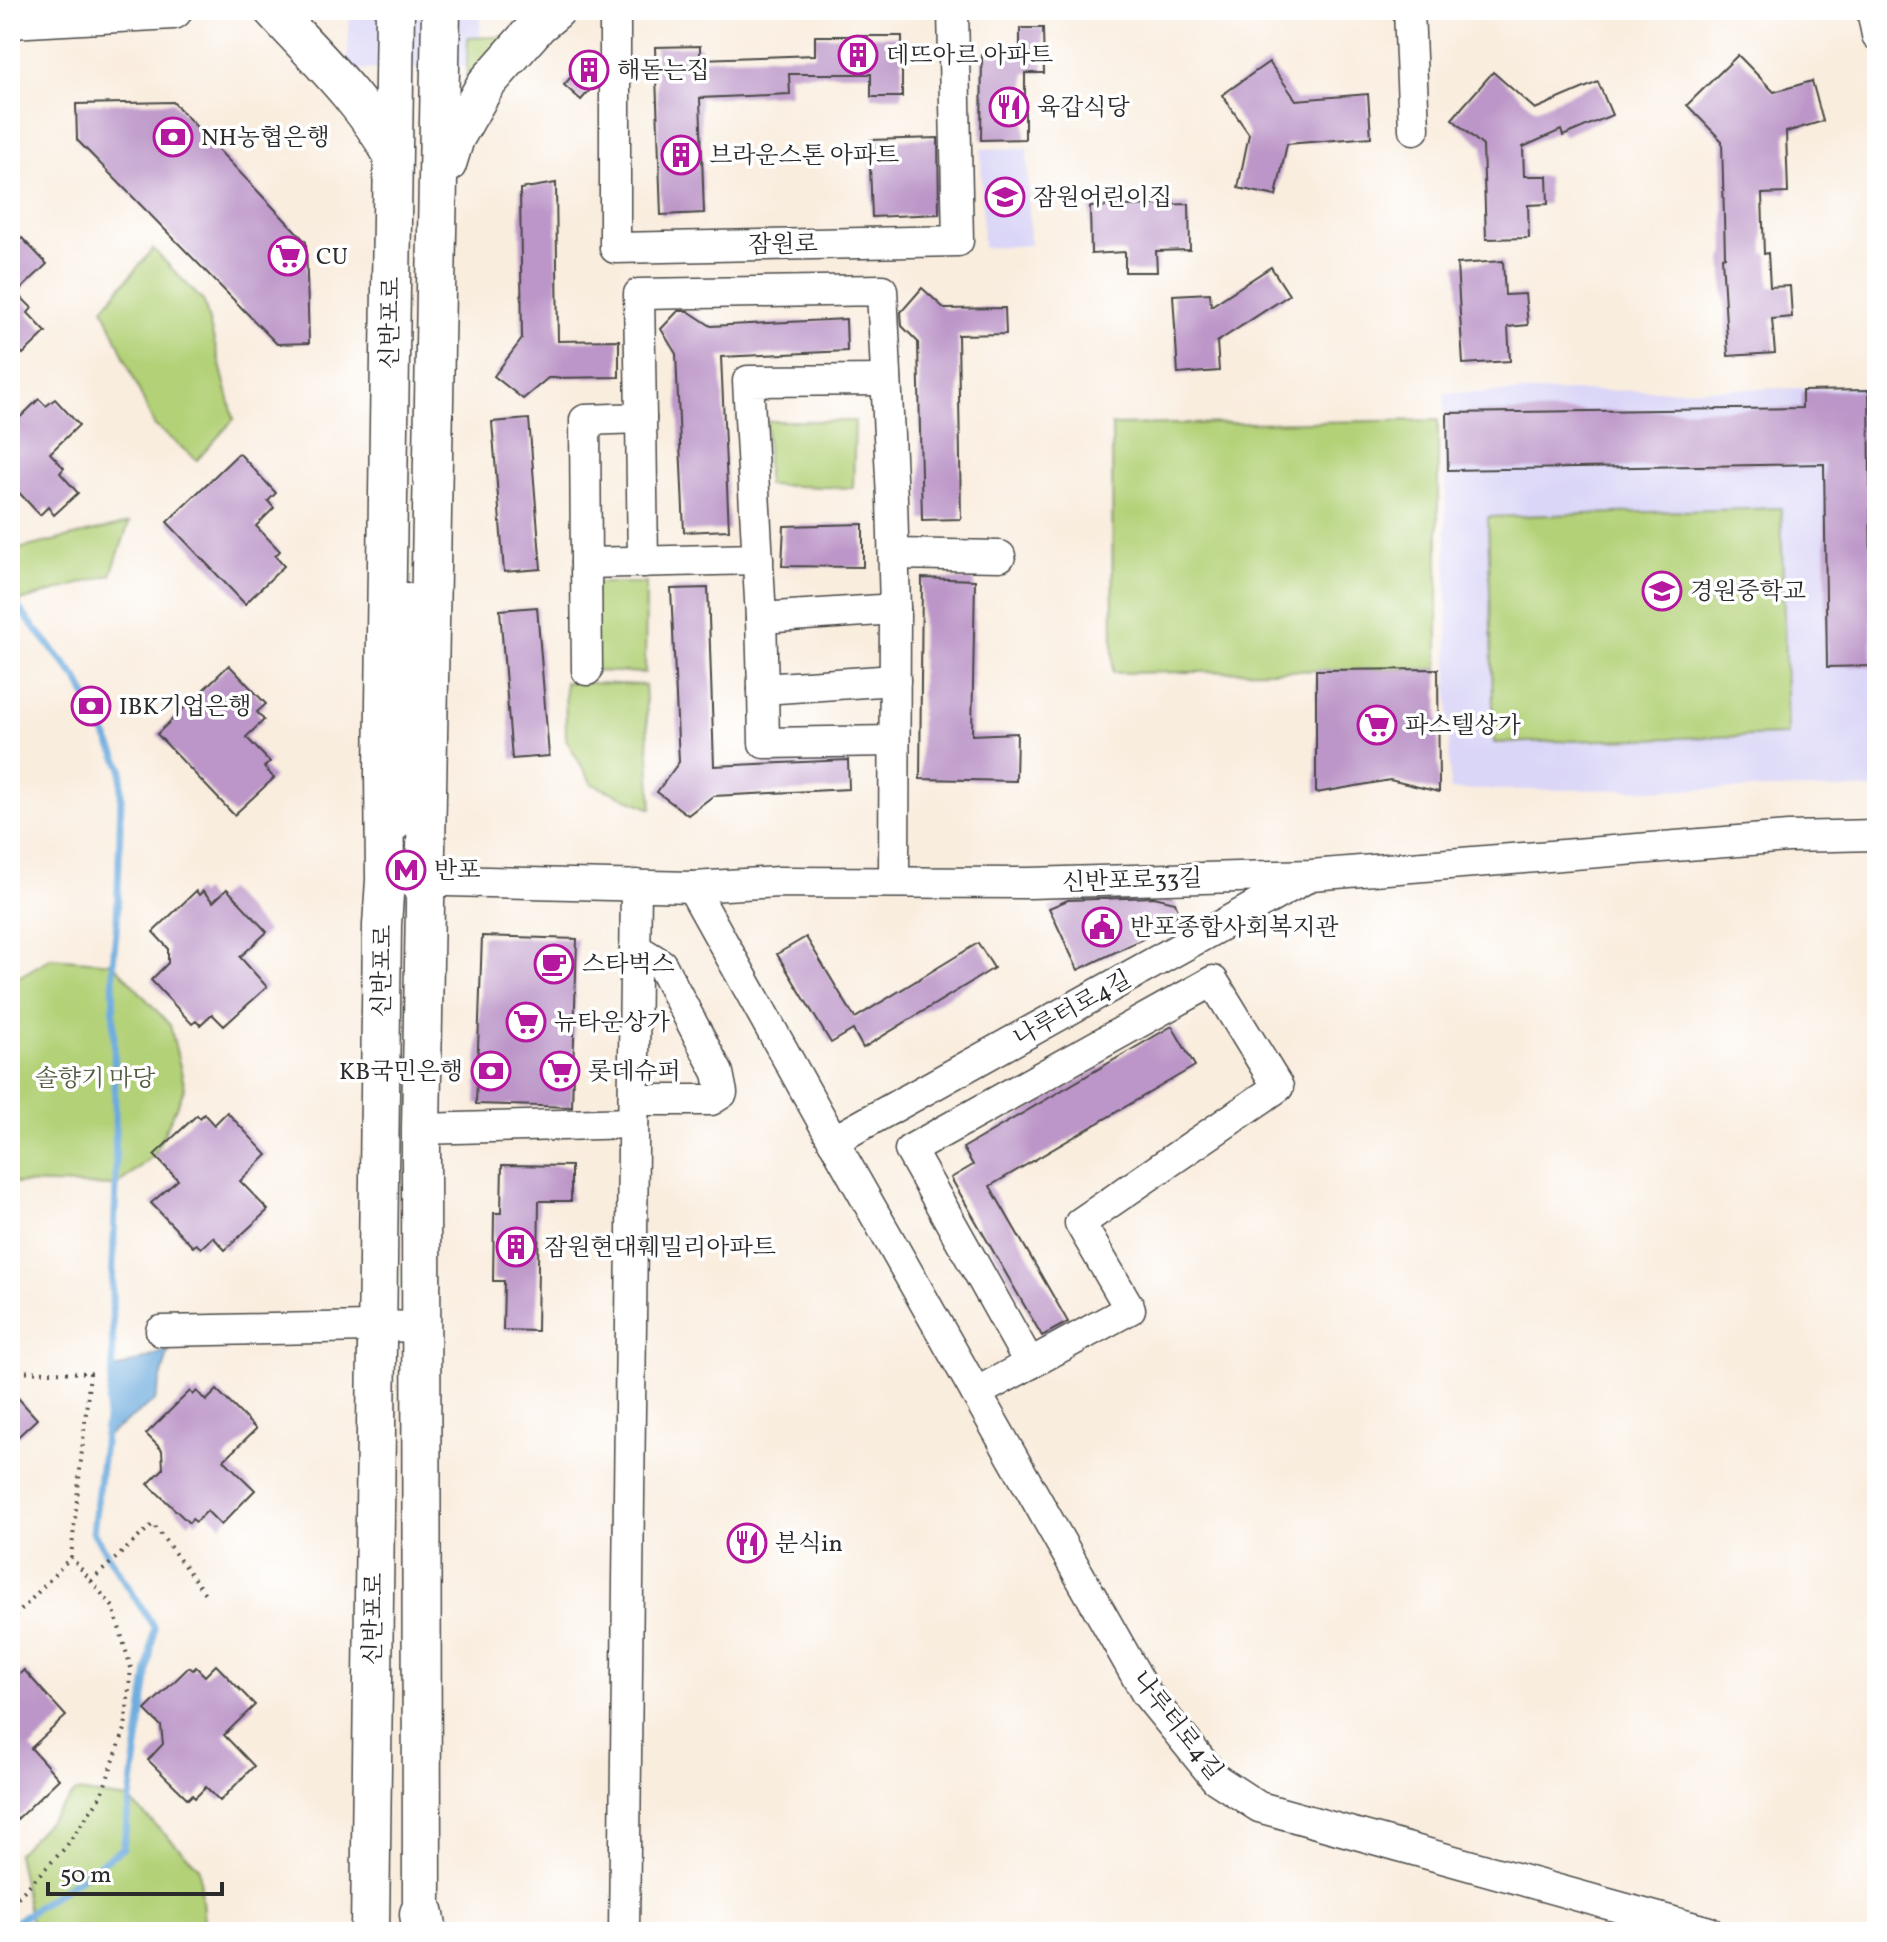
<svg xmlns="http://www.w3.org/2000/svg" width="1887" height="1942" font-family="Vollkorn,'Noto Serif KR',serif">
<rect width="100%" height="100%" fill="#fff"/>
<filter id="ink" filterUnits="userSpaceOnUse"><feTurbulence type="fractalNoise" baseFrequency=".0125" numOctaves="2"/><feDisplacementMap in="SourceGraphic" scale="16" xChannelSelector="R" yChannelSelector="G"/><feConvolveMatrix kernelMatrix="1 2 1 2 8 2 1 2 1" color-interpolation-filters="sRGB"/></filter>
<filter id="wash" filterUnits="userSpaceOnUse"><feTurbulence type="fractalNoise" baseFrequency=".006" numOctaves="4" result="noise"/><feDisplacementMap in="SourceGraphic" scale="32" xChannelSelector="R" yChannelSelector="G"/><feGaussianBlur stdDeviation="1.8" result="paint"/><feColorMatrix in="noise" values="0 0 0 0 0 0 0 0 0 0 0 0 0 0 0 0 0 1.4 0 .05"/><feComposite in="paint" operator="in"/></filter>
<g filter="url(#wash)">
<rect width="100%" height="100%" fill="#f9edde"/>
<g fill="#dad6f7">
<polygon points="350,10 481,10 479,66 347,70"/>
<polygon points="1027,148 1030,245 983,248 981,149"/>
<polygon points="1877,387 1877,789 1450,790 1444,393"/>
</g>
<g fill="#b3d177" stroke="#6f7e51" stroke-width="2">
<polygon points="517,36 466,93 468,38"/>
<polygon points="153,249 204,302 234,419 197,460 154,425 103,308"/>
<polygon points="1438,420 1438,669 1113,673 1112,425"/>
<polygon points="767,421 855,421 853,488 767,485"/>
<polygon points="1781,508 1787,735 1494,743 1488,517"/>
<polygon points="129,523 111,575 20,601 10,584 10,551"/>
<polygon points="594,583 646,583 645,673 593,671"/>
<polygon points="565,682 645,685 652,809 592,784 566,739"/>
<polygon points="51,958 113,963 170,1025 185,1088 154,1155 116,1186 16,1183 10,1177 10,982"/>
<polygon points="76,1792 128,1799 199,1867 205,1932 33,1932 17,1854"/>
</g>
<polygon fill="#6aaadd" stroke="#4a6a84" stroke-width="2" points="169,1350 155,1401 105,1437 113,1370"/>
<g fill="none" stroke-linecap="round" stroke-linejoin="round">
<polyline stroke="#6aaadd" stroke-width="7" points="10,598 78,680 122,768 117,921 113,963 116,1186 112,1289 113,1370 93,1532 154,1627 123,1848 10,1926"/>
</g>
<g id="blocks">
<g fill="#bc96c8">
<polygon points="1020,28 1043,28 1044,73 1025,73 1025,139 981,140 982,55 1020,54"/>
<polygon points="815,36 902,36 902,97 871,97 871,74 789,74 790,94 700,98 704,213 661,215 655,47 700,46 700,59 815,55"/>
<polygon points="592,53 597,57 597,82 581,100 564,85"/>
<polygon points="1738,55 1774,92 1812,81 1823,121 1786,132 1788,193 1762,194 1764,254 1768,253 1770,287 1790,286 1792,317 1772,319 1775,353 1728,356 1722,257 1725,256 1722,141 1687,105"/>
<polygon points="1269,62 1296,100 1368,94 1371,137 1287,144 1276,196 1238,188 1249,134 1222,95"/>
<polygon points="1493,72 1535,109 1598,82 1612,115 1563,136 1561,130 1523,147 1524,176 1547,176 1548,204 1528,205 1529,238 1486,239 1483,146 1452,119"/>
<polygon points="173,102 306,242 309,343 277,344 77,140 76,104"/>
<polygon points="938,138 939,214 872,217 869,140"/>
<polygon points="556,183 558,341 619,340 619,377 548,378 523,399 494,376 522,339 520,189"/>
<polygon points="1189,204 1190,250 1156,251 1157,272 1125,272 1125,252 1091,254 1090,207"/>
<polygon points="22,238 47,264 17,293 32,308 28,313 46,332 23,354 10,341 10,250"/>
<polygon points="1503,261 1505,295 1525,294 1528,325 1508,327 1510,361 1463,364 1457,264"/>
<polygon points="1271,267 1289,295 1217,342 1219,371 1178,374 1173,295 1210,293 1211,306"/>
<polygon points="922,288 945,309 1005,308 1006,334 958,335 961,519 922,520 918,342 902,326 901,312"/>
<polygon points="678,311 688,311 711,326 846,319 847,351 721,357 729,530 684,532 676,354 661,329"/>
<polygon points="1869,390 1872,666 1827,667 1824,464 1448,470 1447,413 1802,408 1802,391"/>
<polygon points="39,399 46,406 55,399 79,425 50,453 64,468 60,473 78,493 54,515 48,507 40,515 10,483 10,427"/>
<polygon points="529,419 541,569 504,572 492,422"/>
<polygon points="239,453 276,493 268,501 274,508 256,526 280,551 275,556 284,566 245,604 167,522"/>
<polygon points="863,524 863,567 782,566 784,526"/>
<polygon points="922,578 975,580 972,735 1017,733 1016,781 920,779"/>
<polygon points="708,588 714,766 848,760 849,789 713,796 688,815 657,792 679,762 671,589"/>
<polygon points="537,607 549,756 512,759 500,610"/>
<polygon points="229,665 266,704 257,712 264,720 246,737 270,762 264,767 274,778 234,815 157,734"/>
<polygon points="1438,669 1439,792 1390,780 1316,793 1316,670"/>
<polygon points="227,889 267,932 240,957 267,987 224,1026 212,1014 200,1025 196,1021 192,1024 151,980 168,963 168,948 153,932 196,891 199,895 203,891 213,902"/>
<polygon points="1154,897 1175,902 1178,910 1176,919 1172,925 1078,970 1049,908 1068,900"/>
<polygon points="482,936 577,939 572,1107 476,1104"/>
<polygon points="806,937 855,1018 978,943 994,968 863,1048 853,1030 831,1043 777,954"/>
<polygon points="1172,1026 1195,1066 990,1186 1068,1322 1042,1336 951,1178 973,1165 963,1148"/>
<polygon points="227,1112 267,1155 240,1181 268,1210 225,1250 213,1237 201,1248 196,1244 193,1247 151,1203 178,1180 154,1155 197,1115 200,1118 204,1114 214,1125"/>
<polygon points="502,1165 571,1166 571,1201 539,1201 537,1331 503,1330 504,1281 493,1281 494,1213 501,1213"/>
<polygon points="10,1389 37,1419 10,1444"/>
<polygon points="217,1390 256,1429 224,1460 255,1490 221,1525 207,1511 196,1522 192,1519 189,1523 148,1484 163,1469 162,1450 146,1434 190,1391 193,1395 197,1391 206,1401"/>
<polygon points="216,1665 255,1705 224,1735 254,1766 220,1801 206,1787 195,1798 192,1795 188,1799 148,1760 163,1744 161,1726 145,1710 189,1667 193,1670 196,1667 205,1676"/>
<polygon points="24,1670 66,1716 31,1748 59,1779 10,1826 10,1683"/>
</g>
</g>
</g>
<g filter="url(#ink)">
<use href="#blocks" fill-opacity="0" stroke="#4a4846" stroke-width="2"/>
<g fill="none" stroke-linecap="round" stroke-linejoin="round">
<defs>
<g id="minor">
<polyline points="615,10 615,248 958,241 953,10"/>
<polyline points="1409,10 1414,129"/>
<polyline points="1872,10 1877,35"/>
<polyline points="886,380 748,381 761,618 763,689 895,680"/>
<polyline points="641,418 643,562"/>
<polyline points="894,554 1000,556"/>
<polyline points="758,559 586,563 585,420 641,418 639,294 882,290 892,499 895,609 894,881"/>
<polyline points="586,563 587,670"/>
<polyline points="761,618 895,609"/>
<polyline points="763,689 764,743 894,741"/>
<polyline points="396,825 406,775 405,598"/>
<polyline points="405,880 692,887 779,882 1029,883 1311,875 1788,837 1877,835"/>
<polyline points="692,887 844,1160 1146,1693 1216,1779 1259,1807 1709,1932"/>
<polyline points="634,1100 711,1100 722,1093 718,1073 661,964 635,948"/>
<polyline points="421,1129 633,1123"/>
<polyline points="833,1141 1306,878"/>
<polyline points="161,1331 421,1326 419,1305"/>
<polyline points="976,1393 1130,1309 1080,1223 1278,1087 1213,981 910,1150 1030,1364"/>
<polyline points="624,1932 636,885"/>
</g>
<g id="major">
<path d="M 273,10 C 315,56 361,99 392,154"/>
<polyline points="10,19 173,10"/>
<polyline points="447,164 455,138 486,84 538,25 556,10"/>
<polyline points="370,1932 382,925 385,880 384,773 395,10"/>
<polyline points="422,1932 421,1129 441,10"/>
</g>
<polyline id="highway" points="422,1914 425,1932"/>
</defs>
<use href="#minor" stroke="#4a4846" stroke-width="33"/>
<use href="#major" stroke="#4a4846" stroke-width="41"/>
<use href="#highway" stroke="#4a4846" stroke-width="47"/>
<g stroke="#4a4846" stroke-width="4" stroke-dasharray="2 6" stroke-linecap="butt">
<polyline points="10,1371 90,1373 71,1557"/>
<polyline points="91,1581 153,1524 206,1595"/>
<polyline points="10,1622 71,1557 113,1607 131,1668 125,1729 101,1796 65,1848 19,1896 10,1899"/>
</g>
<use href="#minor" stroke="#fff" stroke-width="30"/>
<use href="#major" stroke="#fff" stroke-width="38"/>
<use href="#highway" stroke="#fff" stroke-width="44"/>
</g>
</g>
<defs>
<symbol id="building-ring" viewBox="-11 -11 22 22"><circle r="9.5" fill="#fff" stroke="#b5179e" stroke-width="1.5"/><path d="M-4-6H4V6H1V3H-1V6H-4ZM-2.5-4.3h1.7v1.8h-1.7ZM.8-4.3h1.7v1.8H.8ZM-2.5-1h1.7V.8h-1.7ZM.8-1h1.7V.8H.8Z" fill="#b5179e"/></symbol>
<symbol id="restaurant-ring" viewBox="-11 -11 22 22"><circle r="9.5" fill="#fff" stroke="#b5179e" stroke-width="1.5"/><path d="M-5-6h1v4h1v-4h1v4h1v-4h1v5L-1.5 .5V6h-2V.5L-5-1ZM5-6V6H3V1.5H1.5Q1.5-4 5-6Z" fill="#b5179e"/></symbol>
<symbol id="bank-ring" viewBox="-11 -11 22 22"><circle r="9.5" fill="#fff" stroke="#b5179e" stroke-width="1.5"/><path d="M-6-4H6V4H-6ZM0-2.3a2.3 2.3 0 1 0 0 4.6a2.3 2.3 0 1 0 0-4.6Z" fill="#b5179e"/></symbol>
<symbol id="school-ring" viewBox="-11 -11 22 22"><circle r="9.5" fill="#fff" stroke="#b5179e" stroke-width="1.5"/><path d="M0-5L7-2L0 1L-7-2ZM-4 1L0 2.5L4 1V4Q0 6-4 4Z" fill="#b5179e"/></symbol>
<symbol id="supermarket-ring" viewBox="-11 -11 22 22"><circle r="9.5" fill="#fff" stroke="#b5179e" stroke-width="1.5"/><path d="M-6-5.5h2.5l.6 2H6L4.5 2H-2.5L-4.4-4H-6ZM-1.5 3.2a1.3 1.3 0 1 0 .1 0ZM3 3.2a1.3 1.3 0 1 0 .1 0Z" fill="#b5179e"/></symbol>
<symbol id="metro-ring" viewBox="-11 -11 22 22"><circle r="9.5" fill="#fff" stroke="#b5179e" stroke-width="1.5"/><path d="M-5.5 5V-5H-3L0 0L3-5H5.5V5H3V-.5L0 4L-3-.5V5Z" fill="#b5179e"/></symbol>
<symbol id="civic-ring" viewBox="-11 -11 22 22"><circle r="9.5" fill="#fff" stroke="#b5179e" stroke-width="1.5"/><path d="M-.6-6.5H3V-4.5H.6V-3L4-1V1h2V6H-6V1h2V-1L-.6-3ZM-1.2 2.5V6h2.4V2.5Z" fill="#b5179e"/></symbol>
<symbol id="cafe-ring" viewBox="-11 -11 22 22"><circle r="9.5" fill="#fff" stroke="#b5179e" stroke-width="1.5"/><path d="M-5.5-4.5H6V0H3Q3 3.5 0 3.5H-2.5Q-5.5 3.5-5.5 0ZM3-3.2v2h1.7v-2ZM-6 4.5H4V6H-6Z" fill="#b5179e"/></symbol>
</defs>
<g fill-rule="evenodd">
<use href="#building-ring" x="836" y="33" width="44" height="44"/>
<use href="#building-ring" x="567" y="48" width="44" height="44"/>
<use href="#restaurant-ring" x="987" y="85" width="44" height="44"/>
<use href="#bank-ring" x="151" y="115" width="44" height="44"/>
<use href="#building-ring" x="659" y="133" width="44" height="44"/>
<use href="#school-ring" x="983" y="175" width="44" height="44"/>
<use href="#supermarket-ring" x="266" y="234" width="44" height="44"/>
<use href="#school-ring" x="1640" y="569" width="44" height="44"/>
<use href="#bank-ring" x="69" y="684" width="44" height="44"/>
<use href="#supermarket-ring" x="1355" y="703" width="44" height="44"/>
<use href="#metro-ring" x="384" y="848" width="44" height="44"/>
<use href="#civic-ring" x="1080" y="905" width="44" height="44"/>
<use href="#cafe-ring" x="532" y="942" width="44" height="44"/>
<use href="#supermarket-ring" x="504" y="1000" width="44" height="44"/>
<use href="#bank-ring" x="469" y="1049" width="44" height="44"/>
<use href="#supermarket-ring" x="538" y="1049" width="44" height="44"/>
<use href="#building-ring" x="494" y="1225" width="44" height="44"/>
<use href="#restaurant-ring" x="725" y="1521" width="44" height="44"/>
</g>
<g text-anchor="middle" stroke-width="7" stroke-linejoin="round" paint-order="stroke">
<g font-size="24" fill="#2b2b2b" stroke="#fff" text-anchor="start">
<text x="886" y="63">데뜨아르 아파트</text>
<text x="617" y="78">해돋는집</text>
<text x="1037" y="115">육갑식당</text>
<text x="201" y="145">NH농협은행</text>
<text x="709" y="163">브라운스톤 아파트</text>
<text x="1033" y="205">잠원어린이집</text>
<text x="316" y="264">CU</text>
<text x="1690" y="599">경원중학교</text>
<text x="119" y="714">IBK기업은행</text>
<text x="1405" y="733">파스텔상가</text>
<text x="434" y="878">반포</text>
<text x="1130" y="935">반포종합사회복지관</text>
<text x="582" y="972">스타벅스</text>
<text x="554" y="1030">뉴타운상가</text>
<text x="463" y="1079" text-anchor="end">KB국민은행</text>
<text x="588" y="1079">롯데슈퍼</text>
<text x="544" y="1255">잠원현대훼밀리아파트</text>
<text x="775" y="1551">분식in</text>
</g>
<g font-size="24" fill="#2b2b2b" stroke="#fff">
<text transform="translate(783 244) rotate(-1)" y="8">잠원로</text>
<text transform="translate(390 323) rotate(-89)" y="8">신반포로</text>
<text transform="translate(1132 880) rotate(-2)" y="8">신반포로33길</text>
<text transform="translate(382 971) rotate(-89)" y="8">신반포로</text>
<text transform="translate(1072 1008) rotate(-29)" y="8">나루터로4길</text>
<text transform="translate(373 1619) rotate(-89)" y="8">신반포로</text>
<text transform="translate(1178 1725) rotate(52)" y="8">나루터로4길</text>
</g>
<g font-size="24" fill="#545d42" stroke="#fff">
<text x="95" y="1086">솔향기 마당</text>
</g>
</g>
<rect width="1887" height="1942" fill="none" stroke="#fff" stroke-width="40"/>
<path d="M48 1882v12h174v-12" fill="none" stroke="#2b2b2b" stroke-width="4"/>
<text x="60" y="1882" font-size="24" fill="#2b2b2b" stroke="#ffffff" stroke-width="6" paint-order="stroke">50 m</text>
</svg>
